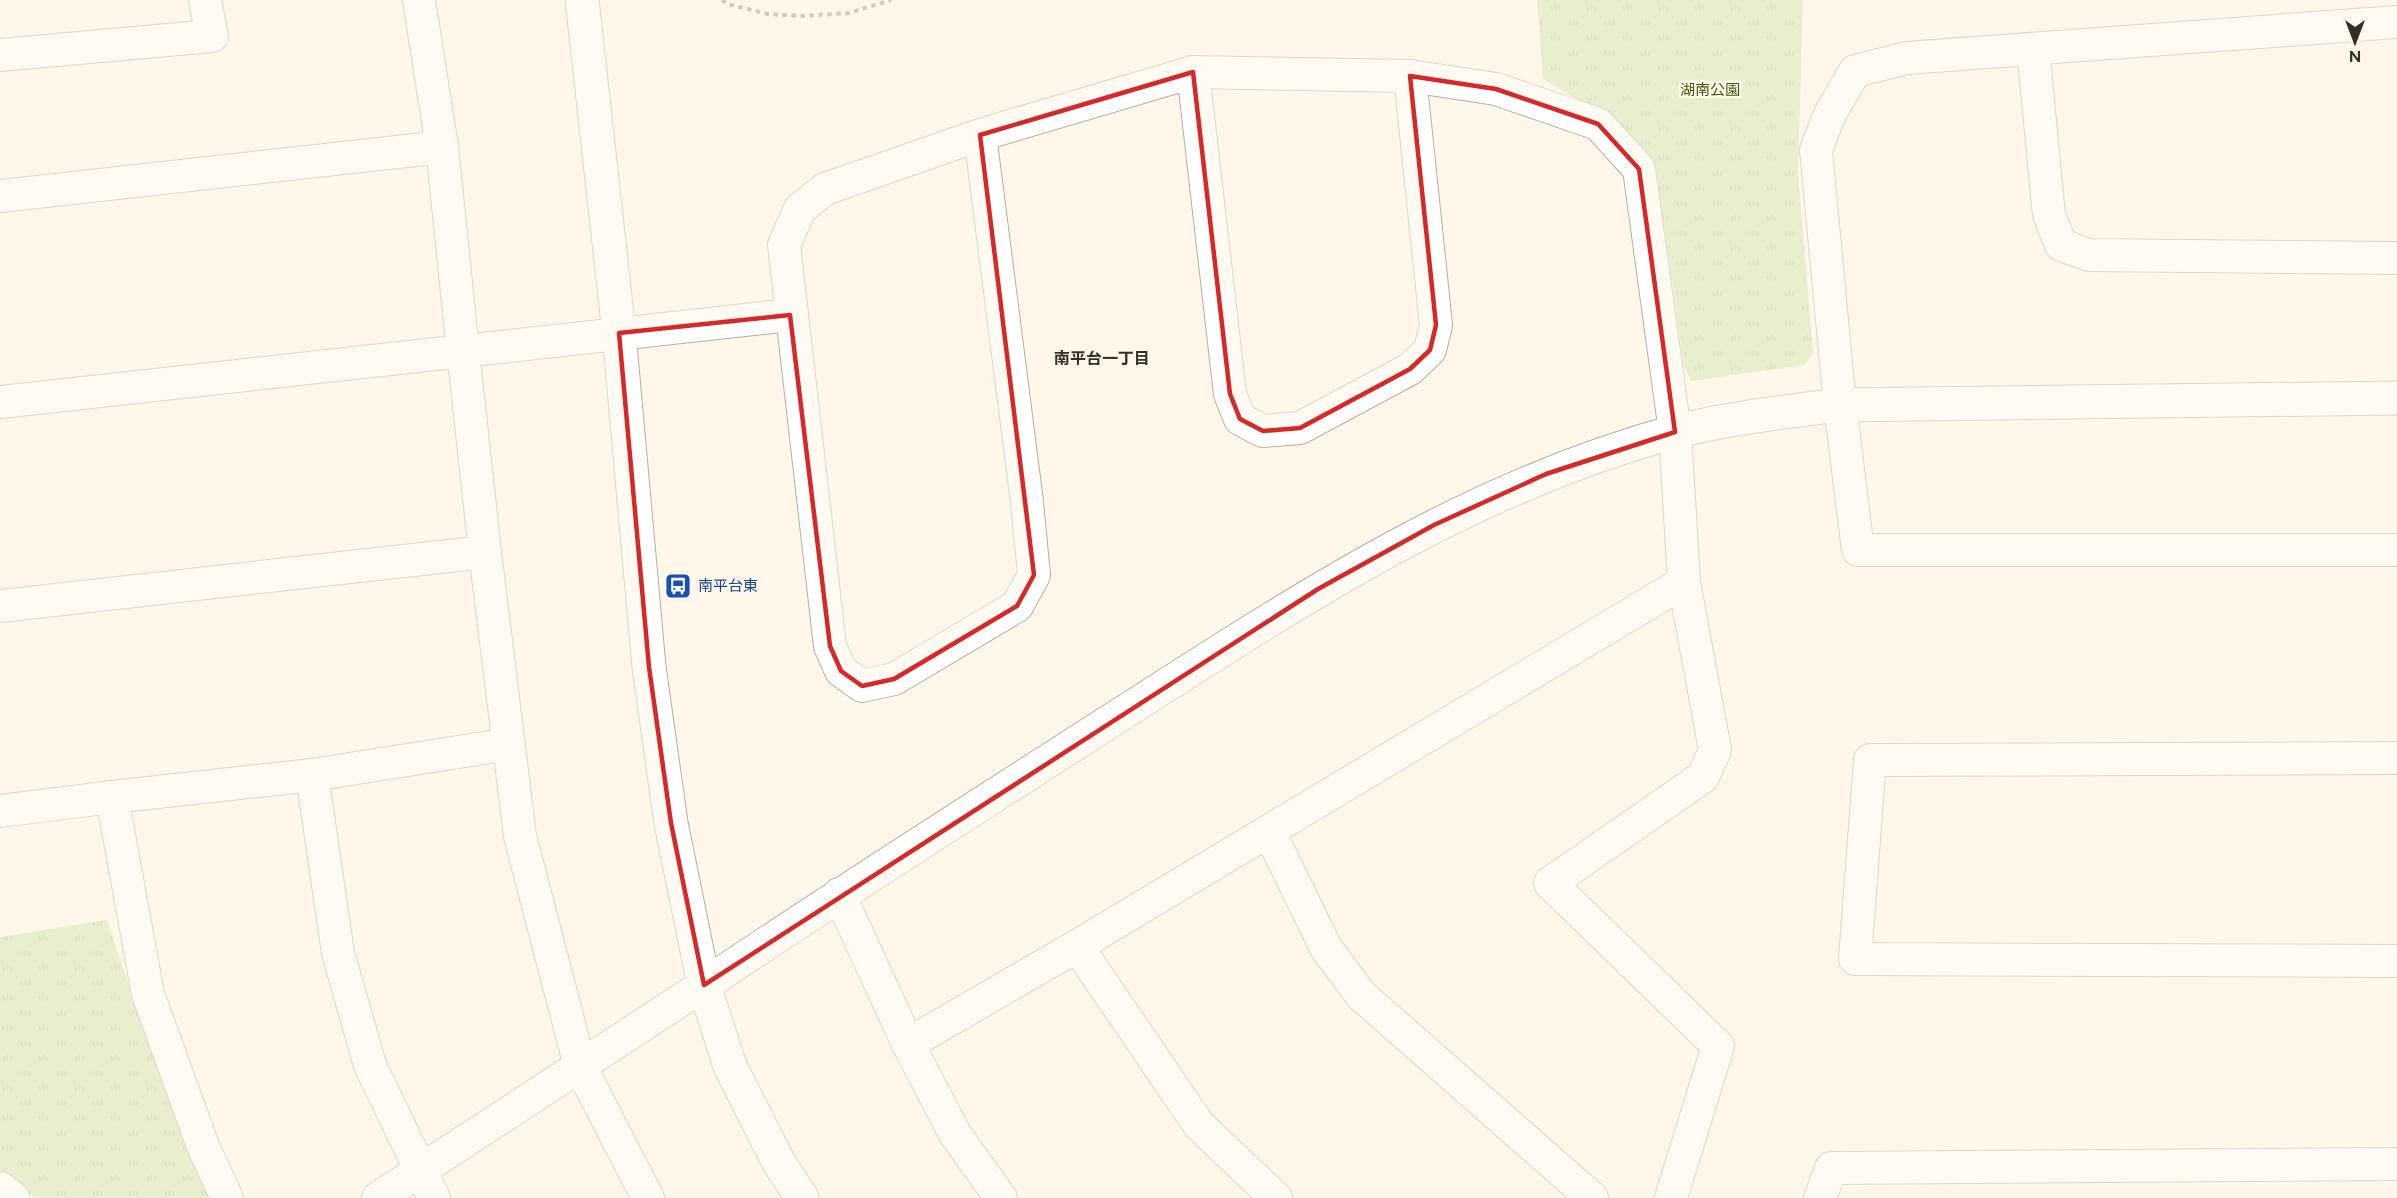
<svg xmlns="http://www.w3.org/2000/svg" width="2397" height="1198" font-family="Figtree,'Noto Sans JP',sans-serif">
<defs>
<pattern id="park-tufts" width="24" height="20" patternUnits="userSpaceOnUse" patternTransform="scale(1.5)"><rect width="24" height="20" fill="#cee3b0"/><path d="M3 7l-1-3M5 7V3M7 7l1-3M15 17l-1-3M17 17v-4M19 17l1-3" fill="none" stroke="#b1c397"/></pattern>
</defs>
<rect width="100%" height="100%" fill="#fff7e9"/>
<g fill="url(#park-tufts)">
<polygon points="1537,0 1803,0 1798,172 1813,352 1805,365 1691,381 1684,367 1665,231 1654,179 1640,145 1598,112 1543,79"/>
<polygon points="107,920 134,1000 210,1198 35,1198 0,1172 0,937"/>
</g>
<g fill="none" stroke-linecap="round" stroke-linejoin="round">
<defs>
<g id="minor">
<polyline points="419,0 442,147"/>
<polyline points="2397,22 1907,58 1855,71 1830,114 1816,150 1840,405 1858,550 2397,550"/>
<polyline points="2033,49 2049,215 2061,245 2089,255 2397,258"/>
<polyline points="0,55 212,36 205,0"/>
<polyline points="1193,72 1230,394 1240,419 1263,431 1300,428 1410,369 1430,350 1436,325 1410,76"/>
<polyline points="0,196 442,147 463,351 0,402"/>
<polyline points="0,606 485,552"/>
<polyline points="2397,758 1870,760 1855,959 2397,961"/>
<polyline points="312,775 338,953 370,1065 434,1198"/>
<polyline points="112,797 312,775 509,744"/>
<polyline points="0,811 112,797 148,994 203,1146 227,1198"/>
<polyline points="1269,831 1326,948 1361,995 1592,1198"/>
<polyline points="839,894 908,1044 955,1134 1001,1198"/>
<polyline points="1077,946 1199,1125 1276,1198"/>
<polyline points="908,1044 1077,946 1684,582 1675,432 1639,169 1598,124 1496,89 1410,76 1193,72 980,135 825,189 800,209 784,245 830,646 841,671 862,686 894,679 1017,606 1034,575 1027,502 980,135"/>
<polyline points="0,1188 13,1198"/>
<polyline points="378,1198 704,985"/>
<polyline points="648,1198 580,1066 520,836 485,552 463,351 790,315"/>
<polyline points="1671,1198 1718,1046 1550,883 1703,777 1715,750 1684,582"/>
<polyline points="1820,1198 1831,1168 2397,1164"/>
</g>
<g id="tertiary">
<polyline points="582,0 619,333 649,667 671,823 704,985 730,1066 778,1161 802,1198"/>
<path d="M 704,985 C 838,895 975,808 1112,720 C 1292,605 1464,489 1674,432 C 1728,418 1785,412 1840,405 L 2397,398"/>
</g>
</defs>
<use href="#minor" stroke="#b9af9f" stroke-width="34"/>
<use href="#tertiary" stroke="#b9af9f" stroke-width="35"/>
<polyline stroke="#9a948a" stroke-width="4" stroke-dasharray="4.5 4.5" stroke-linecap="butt" points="722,0 727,4 768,14 803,16 849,13 891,0"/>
<use href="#minor" stroke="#fff" stroke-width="32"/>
<use href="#tertiary" stroke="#fff" stroke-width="33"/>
</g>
<path d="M0 0H2397V1198H0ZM 1193,72 L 1230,394 L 1240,419 L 1263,431 L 1300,428 L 1410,369 L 1430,350 L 1436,325 L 1410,76 L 1496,89 L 1598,124 L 1639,169 L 1675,432 L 1546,474 L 1434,525 L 1318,589 L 704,985 L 671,823 L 649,667 L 619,333 L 790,315 L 830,646 L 841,671 L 862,686 L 894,679 L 1017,606 L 1034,575 L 980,135 Z" fill="#fff7e9" fill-opacity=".55" fill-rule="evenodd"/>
<path fill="none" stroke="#d62828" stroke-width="4.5" stroke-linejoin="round" d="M 1193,72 L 1230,394 L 1240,419 L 1263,431 L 1300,428 L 1410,369 L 1430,350 L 1436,325 L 1410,76 L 1496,89 L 1598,124 L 1639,169 L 1675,432 L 1546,474 L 1434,525 L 1318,589 L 704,985 L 671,823 L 649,667 L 619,333 L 790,315 L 830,646 L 841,671 L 862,686 L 894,679 L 1017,606 L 1034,575 L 980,135 Z"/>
<defs>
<symbol id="bus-square" viewBox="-11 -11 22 22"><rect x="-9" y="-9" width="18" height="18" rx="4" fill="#1a4fb4" stroke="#fff7e9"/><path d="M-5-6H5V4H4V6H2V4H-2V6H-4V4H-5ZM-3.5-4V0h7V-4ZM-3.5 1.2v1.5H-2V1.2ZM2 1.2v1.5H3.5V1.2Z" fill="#fff"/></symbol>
</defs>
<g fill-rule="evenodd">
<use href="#bus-square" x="663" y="571" width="30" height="30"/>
</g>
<g text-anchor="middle" stroke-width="5" stroke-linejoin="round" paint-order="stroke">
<g font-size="15" fill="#415a0d" stroke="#fff7e9">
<text x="1710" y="95">湖南公園</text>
</g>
<g font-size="15" fill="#164399" stroke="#fff7e9" text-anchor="start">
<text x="698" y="591">南平台東</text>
</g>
<g font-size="16" font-weight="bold" fill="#332f28" stroke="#fff7e9">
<text x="1102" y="364">南平台一丁目</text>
</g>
</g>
<g transform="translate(2355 42) rotate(180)" stroke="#fff7e9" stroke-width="4.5" paint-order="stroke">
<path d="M0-4.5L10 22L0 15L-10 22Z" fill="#332f28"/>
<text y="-9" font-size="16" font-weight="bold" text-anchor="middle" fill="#332f28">N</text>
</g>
</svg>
